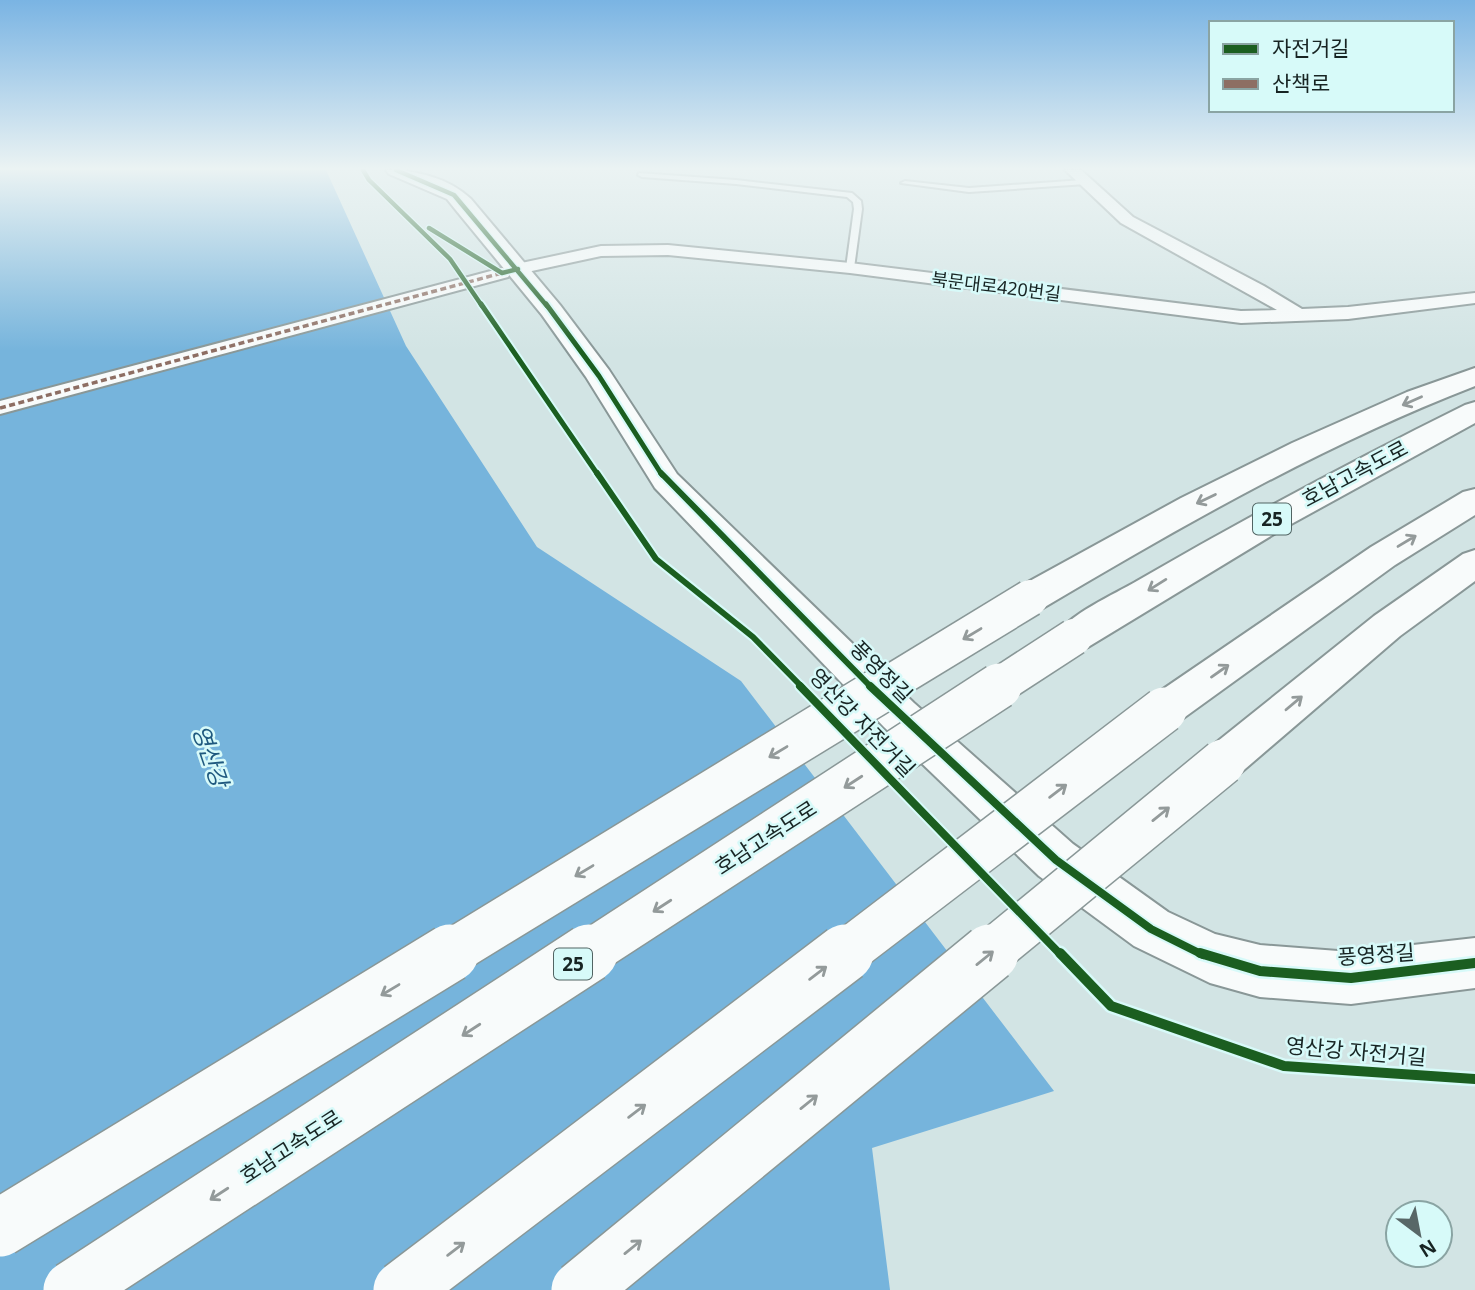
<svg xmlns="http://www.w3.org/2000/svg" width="1475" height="1290" font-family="'Noto Sans','Noto Sans KR',sans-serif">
<rect width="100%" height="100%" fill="#d2e4e4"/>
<polygon fill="#76b4dc" points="0,170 326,170 406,346 537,547 741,681 1054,1091 872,1148 890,1290 0,1290"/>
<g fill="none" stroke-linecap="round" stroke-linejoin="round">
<defs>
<g id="lane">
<polygon points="639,173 736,180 852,193 861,201 862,209 854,268 850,271 846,268 854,209 853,202 847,197 736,184 642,177 638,175"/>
<polygon points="1083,180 1087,182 1086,184 969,192 901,183 905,181 969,188"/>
</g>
<g id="street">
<polygon points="1065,170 1081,170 1133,217 1264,286 1302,309 1348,307 1475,293 1475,303 1348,319 1241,323 850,273 668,255 601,256 518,274 509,269 512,265 601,246 668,245 850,263 1241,311 1277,310 1121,223"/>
<polygon points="502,268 508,269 511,273 508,277 0,414 0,401"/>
</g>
<path id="secondary" d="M 386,170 C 416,170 449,178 471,199 L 560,305 L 609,370 L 677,474 L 914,703 L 1073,844 L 1168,912 L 1215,934 L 1260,945 L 1351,952 L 1475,938 L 1475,988 L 1351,1004 L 1260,997 L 1210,983 L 1134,946 L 1039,876 L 884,727 L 655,488 L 586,377 L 542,315 L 455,209 L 447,199 L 389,174 Z"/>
<g id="highway">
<path d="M 1475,368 L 1475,386 C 1323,445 1183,525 1043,608 L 1030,612 L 1017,608 L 1012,598 L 1017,588 L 1181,498 L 1292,443 L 1407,392 Z"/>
<path d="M 1475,402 L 1475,423 L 1284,528 L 1088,647 L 1074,652 L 1060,647 L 1055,637 C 1067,615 1115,594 1137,581 C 1244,519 1354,460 1465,405 Z"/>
<polygon points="1475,489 1475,515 1395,565 1178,722 1164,727 1150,722 1143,710 1150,698 1371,547 1463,492"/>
<polygon points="1475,550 1475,581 1400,636 1238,775 1223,781 1208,775 1201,762 1208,749 1374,616 1463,554"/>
</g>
</defs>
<use href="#lane" stroke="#899797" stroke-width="4"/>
<use href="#street" stroke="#899797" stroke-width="4"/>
<use href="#secondary" stroke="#899797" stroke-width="4"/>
<use href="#highway" stroke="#899797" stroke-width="4"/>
<use href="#lane" fill="#f8fbfb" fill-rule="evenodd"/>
<use href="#street" fill="#f8fbfb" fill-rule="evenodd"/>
<use href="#secondary" fill="#f8fbfb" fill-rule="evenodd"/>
<use href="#highway" fill="#f8fbfb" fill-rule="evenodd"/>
<defs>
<g id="highway-bridge-far2">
<polyline points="884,687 1030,598"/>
<polyline points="997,687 1074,637"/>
</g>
<g id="highway-bridge-far1">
<polyline points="447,955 887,686"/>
<polyline points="586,955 999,686"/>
<polyline points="843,955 1164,710"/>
<polyline points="988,955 1223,762"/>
</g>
<g id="highway-bridge">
<polyline points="0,1228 450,953"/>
<polyline points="72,1290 589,953"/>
<polyline points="402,1290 845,953"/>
<polyline points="580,1290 990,953"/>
</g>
</defs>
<use href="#highway-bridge-far2" stroke="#899797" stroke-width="39" stroke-linecap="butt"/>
<use href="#highway-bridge-far1" stroke="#899797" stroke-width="48" stroke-linecap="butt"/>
<use href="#highway-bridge" stroke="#899797" stroke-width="60" stroke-linecap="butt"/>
<use href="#highway-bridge-far2" stroke="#f8fbfb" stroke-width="36"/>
<use href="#highway-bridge-far1" stroke="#f8fbfb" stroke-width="45"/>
<use href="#highway-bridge" stroke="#f8fbfb" stroke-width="57"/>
<polyline stroke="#8d6e63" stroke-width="3.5" stroke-dasharray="6 3.5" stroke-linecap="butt" points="0,408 502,273"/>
<defs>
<g id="cycleway-far4">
<polyline points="363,170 369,180 450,259 482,306"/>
<polyline points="396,170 454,195 547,306"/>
<polyline points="429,228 502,273 518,269"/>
</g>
<g id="cycleway-far3">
<polyline points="481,304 598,475"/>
<polyline points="546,304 599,376 662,475"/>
</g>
<g id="cycleway-far2">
<polyline points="597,473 656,559 753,637 802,687"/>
<polyline points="661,473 871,687"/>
</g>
<g id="cycleway-far1">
<polyline points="800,686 1061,955"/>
<polyline points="870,686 1056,860 1151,929 1203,955"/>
</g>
<g id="cycleway">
<polyline points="1060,953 1111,1006 1284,1066 1475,1079"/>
<polyline points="1200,953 1260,971 1351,978 1475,963"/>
</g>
</defs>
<use href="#cycleway-far4" stroke="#d7faf9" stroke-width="7"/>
<use href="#cycleway-far3" stroke="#d7faf9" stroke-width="9"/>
<use href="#cycleway-far2" stroke="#d7faf9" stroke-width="10"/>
<use href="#cycleway-far1" stroke="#d7faf9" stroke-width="12"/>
<use href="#cycleway" stroke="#d7faf9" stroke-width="15"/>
<use href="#cycleway-far4" stroke="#1b5e20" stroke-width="4.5"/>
<use href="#cycleway-far3" stroke="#1b5e20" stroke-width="5"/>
<use href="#cycleway-far2" stroke="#1b5e20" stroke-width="6"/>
<use href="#cycleway-far1" stroke="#1b5e20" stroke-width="8"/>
<use href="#cycleway" stroke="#1b5e20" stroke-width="10"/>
</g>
<defs><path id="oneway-shaft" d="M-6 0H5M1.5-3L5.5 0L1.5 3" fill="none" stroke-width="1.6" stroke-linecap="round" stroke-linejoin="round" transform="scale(1.75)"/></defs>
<g stroke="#939a9a">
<use href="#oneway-shaft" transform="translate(1412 401) rotate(156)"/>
<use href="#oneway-shaft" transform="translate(1206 499) rotate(154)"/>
<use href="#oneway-shaft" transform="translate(1407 541) rotate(-31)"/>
<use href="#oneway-shaft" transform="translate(1157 585) rotate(148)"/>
<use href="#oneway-shaft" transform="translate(972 634) rotate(149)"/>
<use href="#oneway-shaft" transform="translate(1220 671) rotate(-35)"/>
<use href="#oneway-shaft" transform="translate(1294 703) rotate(-40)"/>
<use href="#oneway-shaft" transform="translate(778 752) rotate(149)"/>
<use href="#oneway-shaft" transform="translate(853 782) rotate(147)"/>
<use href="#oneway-shaft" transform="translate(1058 791) rotate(-37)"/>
<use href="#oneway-shaft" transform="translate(1161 814) rotate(-39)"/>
<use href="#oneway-shaft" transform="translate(584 871) rotate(149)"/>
<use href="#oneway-shaft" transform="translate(662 906) rotate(147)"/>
<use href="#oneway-shaft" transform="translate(985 958) rotate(-39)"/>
<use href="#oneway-shaft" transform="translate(818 973) rotate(-37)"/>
<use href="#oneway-shaft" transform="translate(390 990) rotate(149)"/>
<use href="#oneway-shaft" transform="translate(471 1030) rotate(147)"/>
<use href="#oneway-shaft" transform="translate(809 1102) rotate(-39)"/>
<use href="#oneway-shaft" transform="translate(637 1111) rotate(-37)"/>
<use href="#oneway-shaft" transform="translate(219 1194) rotate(147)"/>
<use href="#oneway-shaft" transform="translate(633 1247) rotate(-39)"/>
<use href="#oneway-shaft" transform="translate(456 1249) rotate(-37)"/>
</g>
<linearGradient id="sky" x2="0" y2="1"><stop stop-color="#7ab4e3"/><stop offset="0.48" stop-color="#ebf3f3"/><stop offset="1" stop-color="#ebf3f3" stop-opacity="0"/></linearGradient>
<rect width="1475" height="351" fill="url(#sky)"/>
<g text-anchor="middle" stroke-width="5" stroke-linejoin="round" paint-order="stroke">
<g font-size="18" fill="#172423" stroke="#d7faf9">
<text transform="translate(996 287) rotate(7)" y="6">북문대로420번길</text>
</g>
<g fill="#d7faf9" stroke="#516463" stroke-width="2">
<rect x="1253" y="503.5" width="38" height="31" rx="5"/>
<rect x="554" y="948.5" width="38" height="31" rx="5"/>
</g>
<g font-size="19" font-weight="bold" fill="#172423">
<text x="1272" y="526">25</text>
<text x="573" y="971">25</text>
</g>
<g font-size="21" fill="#172423" stroke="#d7faf9">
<text transform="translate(1355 474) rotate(-28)" y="7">호남고속도로</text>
<text transform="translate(881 672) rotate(45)" y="7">풍영정길</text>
<text transform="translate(862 723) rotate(46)" y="7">영산강 자전거길</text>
<text transform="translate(766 838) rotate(-33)" y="7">호남고속도로</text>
<text transform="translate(1376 955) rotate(-4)" y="7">풍영정길</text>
<text transform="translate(1356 1052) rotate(5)" y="7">영산강 자전거길</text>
<text transform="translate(291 1147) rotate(-33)" y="7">호남고속도로</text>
</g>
<g font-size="23" font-style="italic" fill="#1f597f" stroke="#d7faf9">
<text transform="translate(210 756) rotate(71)" y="8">영산강</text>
</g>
</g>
<rect x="1209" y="21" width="245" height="91" fill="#d7faf9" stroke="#8aa4a3" stroke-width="2"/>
<rect x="1223" y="44" width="35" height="10" fill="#1b5e20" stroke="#8aa4a3" stroke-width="2"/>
<text x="1272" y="56" font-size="21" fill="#172423">자전거길</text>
<rect x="1223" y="79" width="35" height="10" fill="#8d6e63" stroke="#8aa4a3" stroke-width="2"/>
<text x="1272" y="91" font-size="21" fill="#172423">산책로</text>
<g transform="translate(1419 1234) rotate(148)"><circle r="33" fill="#d7faf9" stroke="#8aa4a3" stroke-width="2"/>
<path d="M0-5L12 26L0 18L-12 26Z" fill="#586767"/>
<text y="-10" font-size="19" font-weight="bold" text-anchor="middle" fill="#172423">N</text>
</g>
</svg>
